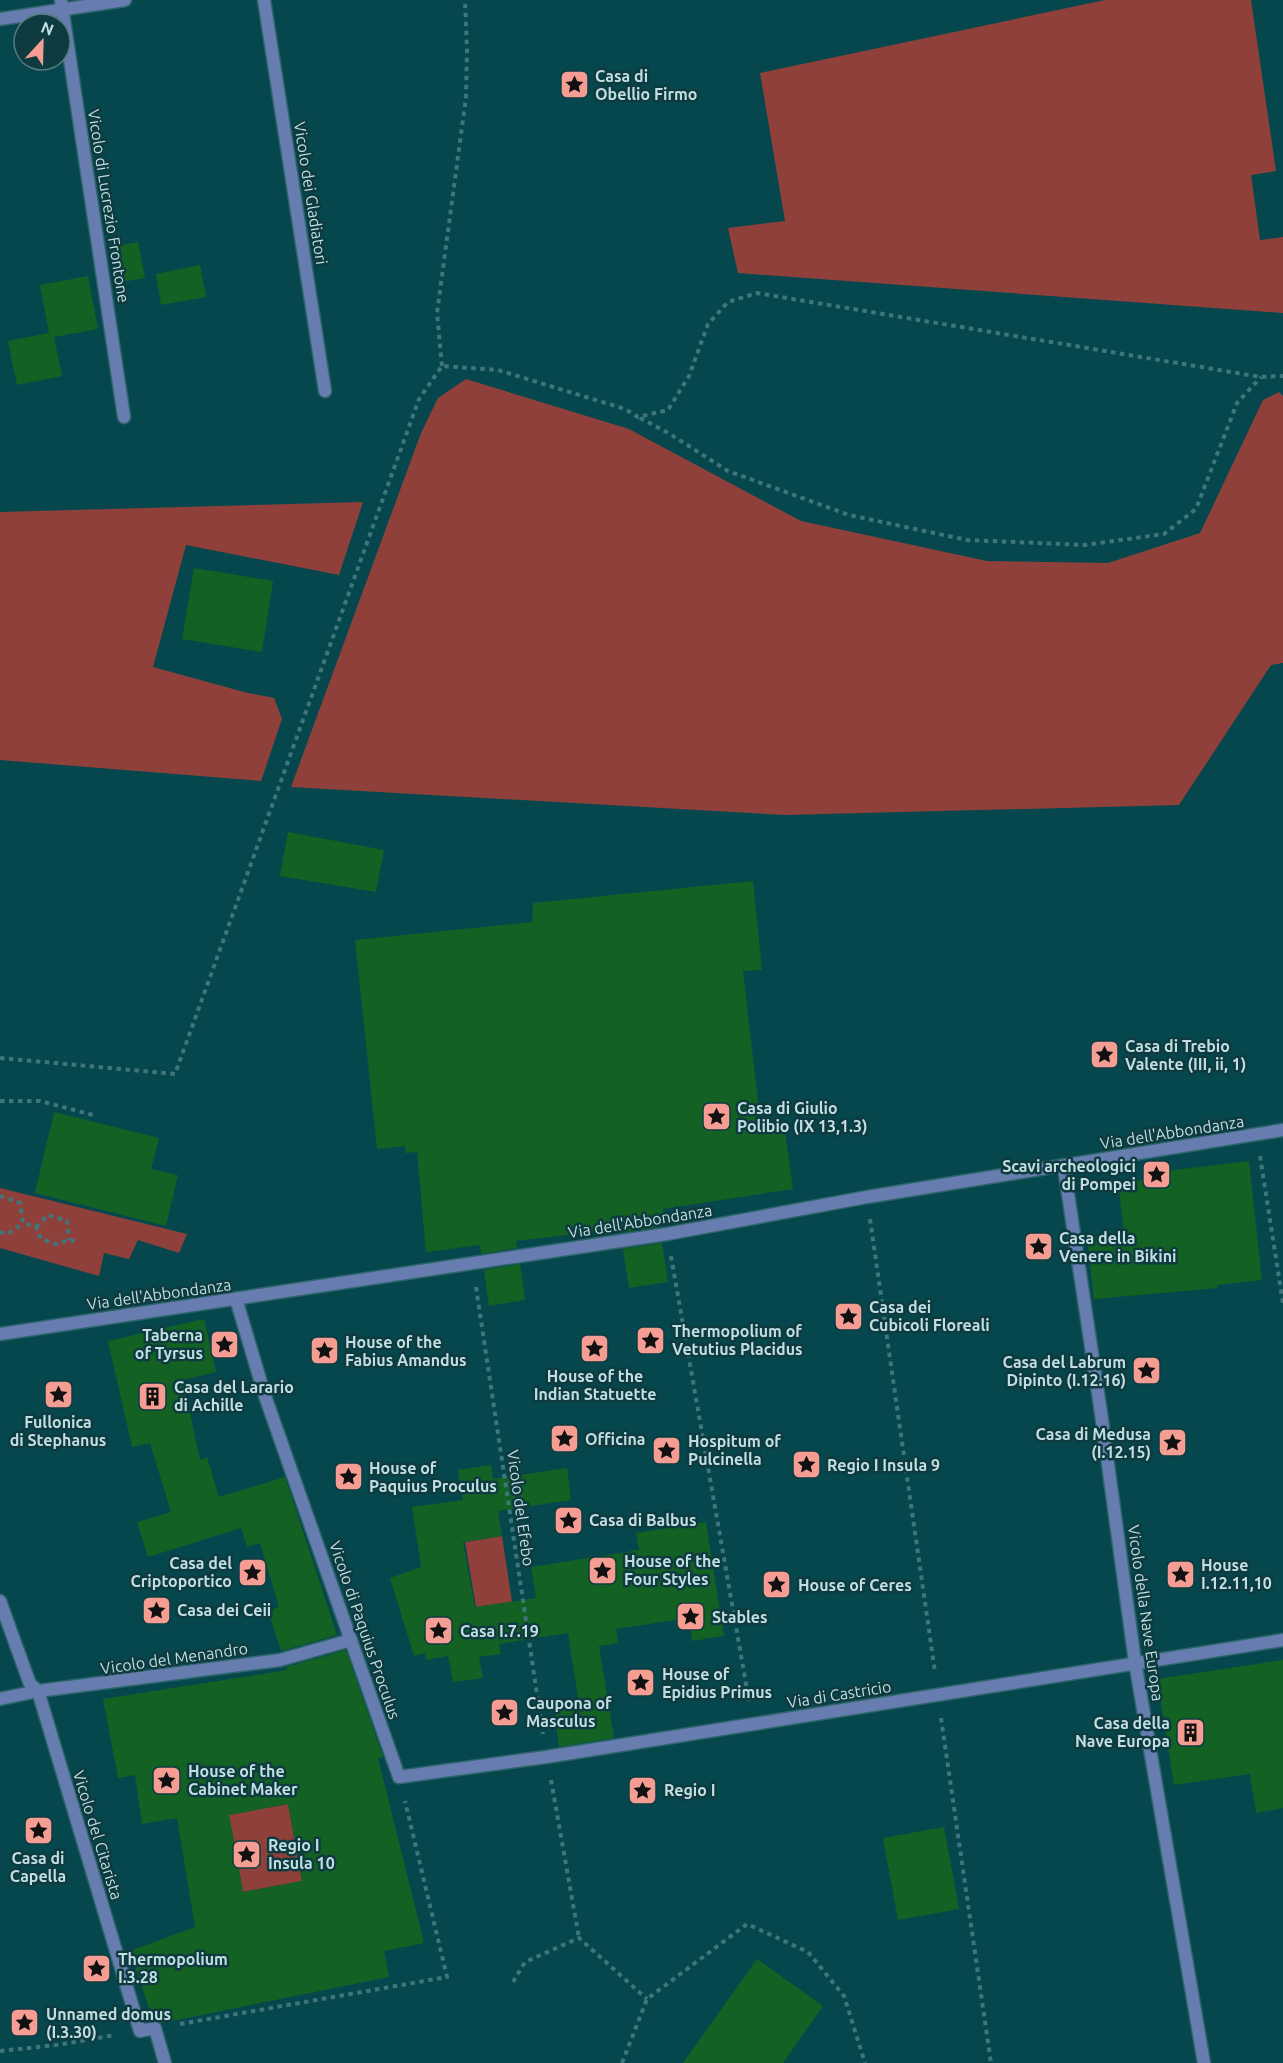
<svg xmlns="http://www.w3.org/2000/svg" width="1283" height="2063" font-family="Ubuntu,sans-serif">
<rect width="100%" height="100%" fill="#06474e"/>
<g fill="#90403a">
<polygon points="1105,0 1251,0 1276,171 1251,175 1260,240 1283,237 1283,313 738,273 728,228 785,221 760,73"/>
<polygon points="466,379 629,429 801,521 987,561 1108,563 1200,533 1263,400 1279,392 1283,396 1283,663 1271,665 1179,805 785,815 291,787 421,433 438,398"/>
<polygon points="363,502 339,575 186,545 153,667 244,692 274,698 282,719 261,781 0,760 0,512"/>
<polygon points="0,1188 187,1234 179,1253 138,1240 129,1259 104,1253 99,1276 0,1248"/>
<polygon points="502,1536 512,1602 476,1607 465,1542"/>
<polygon points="288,1804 302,1881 243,1892 229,1815"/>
</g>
<g fill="#146124" fill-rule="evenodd">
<polygon points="138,242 145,278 117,283 110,247"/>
<polygon points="200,265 206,297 161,305 156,274"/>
<polygon points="88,276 98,329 54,337 62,376 17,385 8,341 49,333 40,285"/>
<polygon points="194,568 273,581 262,652 182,639"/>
<polygon points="288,832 384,850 376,892 280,876"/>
<polygon points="753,881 762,970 743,971 761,1127 784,1125 793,1189 663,1209 664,1224 659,1225 659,1227 621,1233 620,1229 516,1241 517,1248 481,1254 480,1245 426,1252 417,1152 405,1153 405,1146 377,1149 355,940 532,922 533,903"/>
<polygon points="54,1112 159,1138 151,1169 178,1175 166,1226 35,1193"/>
<polygon points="1249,1161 1262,1280 1217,1285 1218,1288 1094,1299 1087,1238 1124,1234 1119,1191 1128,1191 1128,1182 1159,1178 1158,1172"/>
<polygon points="662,1243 668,1282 629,1288 623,1249"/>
<polygon points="520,1264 525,1300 489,1306 484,1270"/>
<polygon points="204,1319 216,1372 183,1380 200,1460 207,1457 219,1497 285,1477 337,1635 281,1651 268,1611 279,1607 260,1543 247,1547 241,1528 148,1557 137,1522 171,1512 150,1443 132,1447 108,1341"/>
<polygon points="491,1465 493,1479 567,1468 571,1500 498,1511 502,1536 463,1542 475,1607 536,1598 531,1567 639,1550 636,1533 706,1522 724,1636 692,1641 689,1618 616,1629 618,1643 599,1646 614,1738 559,1747 554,1708 579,1704 568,1633 499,1644 501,1654 479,1657 483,1678 469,1680 453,1682 448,1656 426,1660 425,1653 414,1656 390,1578 421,1567 412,1507 463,1500 458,1470"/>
<path d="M 346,1650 L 383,1757 L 378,1758 L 424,1943 L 384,1951 L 389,1977 L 162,2023 L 158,2020 L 153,2020 L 130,1951 L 195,1927 L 177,1818 L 142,1824 L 135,1775 L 118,1778 L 103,1699 L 287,1670 L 286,1667 ZM 288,1804 L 302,1881 L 243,1892 L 229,1815 Z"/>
<polygon points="1283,1660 1283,1808 1256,1813 1250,1774 1174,1785 1157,1679"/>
<polygon points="944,1827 959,1909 898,1920 883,1838"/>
<polygon points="757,1959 823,2006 783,2063 683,2063"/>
</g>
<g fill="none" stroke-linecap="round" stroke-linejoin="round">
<defs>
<g id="street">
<polyline points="61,0 124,417"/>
<polyline points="264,0 325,391"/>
<polyline points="0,19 125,0"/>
<polyline points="1064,1167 1101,1413 1135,1662 1204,2063"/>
<polyline points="236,1299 265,1396 399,1777 546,1757 1283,1640"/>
<polyline points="0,1334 667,1234 867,1197 1283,1130"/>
<polyline points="0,1601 30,1684 38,1691 140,2031 155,2028 165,2063"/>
<polyline points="0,1699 38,1691 280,1660 351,1640"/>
</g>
</defs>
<use href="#street" stroke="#2c656b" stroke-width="15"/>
<g stroke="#40757b" stroke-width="4" stroke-dasharray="4.5 4.5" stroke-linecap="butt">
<polyline points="442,366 437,313 466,97 467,50 465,0"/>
<polyline points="640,418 670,434 728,471 849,515 967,540 1085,545 1164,534 1196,509 1237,403 1261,377"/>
<polyline points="0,1058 175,1074 419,399 442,366 498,370 625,409 638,417 668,410 689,376 708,324 728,302 757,293 1261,377 1283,376"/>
<polyline points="0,1101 40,1101 97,1116"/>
<polyline points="1260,1156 1283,1303"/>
<polyline points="0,1196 20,1203 23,1223 36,1227 41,1239 56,1244 69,1240 78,1242"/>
<polyline points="870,1219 935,1672"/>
<polyline points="36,1227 48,1215 67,1221 69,1240"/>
<polyline points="0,1232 8,1234 23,1223"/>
<polyline points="671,1256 749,1701"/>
<polyline points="476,1287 543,1734"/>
<polyline points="941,1718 991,2063"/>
<polyline points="551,1780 579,1938"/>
<polyline points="513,1982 525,1962 579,1938 647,1999"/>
<polyline points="180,2024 447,1977 405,1801"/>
<polyline points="0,2051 57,2045 115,2035"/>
<polyline points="622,2063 647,1999 747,1924 808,1952 844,1996 865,2063"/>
</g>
<use href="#street" stroke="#687daf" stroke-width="12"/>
</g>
<defs>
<symbol id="sight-square" viewBox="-11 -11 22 22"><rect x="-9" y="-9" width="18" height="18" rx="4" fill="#f59c93" stroke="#0e3b40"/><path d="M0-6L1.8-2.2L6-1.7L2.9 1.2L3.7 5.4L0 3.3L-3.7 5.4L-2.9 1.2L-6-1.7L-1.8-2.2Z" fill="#111"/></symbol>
<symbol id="building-square" viewBox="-11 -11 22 22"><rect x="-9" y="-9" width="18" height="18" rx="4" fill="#f59c93" stroke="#0e3b40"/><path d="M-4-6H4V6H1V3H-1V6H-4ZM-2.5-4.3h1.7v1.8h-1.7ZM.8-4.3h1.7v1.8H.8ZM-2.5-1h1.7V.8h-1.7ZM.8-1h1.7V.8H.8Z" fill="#111"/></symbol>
</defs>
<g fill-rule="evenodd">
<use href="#sight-square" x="558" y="68" width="33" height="33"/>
<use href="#sight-square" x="1088" y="1038" width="33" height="33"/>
<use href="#sight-square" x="700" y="1100" width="33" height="33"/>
<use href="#sight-square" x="1140" y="1158" width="33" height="33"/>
<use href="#sight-square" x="1022" y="1230" width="33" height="33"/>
<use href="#sight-square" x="832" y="1300" width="33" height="33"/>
<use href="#sight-square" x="634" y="1324" width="33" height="33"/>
<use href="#sight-square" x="208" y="1328" width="33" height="33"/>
<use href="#sight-square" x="578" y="1332" width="33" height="33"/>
<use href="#sight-square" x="308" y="1334" width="33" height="33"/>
<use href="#sight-square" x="1130" y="1354" width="33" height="33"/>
<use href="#sight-square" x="42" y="1378" width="33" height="33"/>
<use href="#building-square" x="136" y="1380" width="33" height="33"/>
<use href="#sight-square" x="548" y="1422" width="33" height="33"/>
<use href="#sight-square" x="1156" y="1426" width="33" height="33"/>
<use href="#sight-square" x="650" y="1434" width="33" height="33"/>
<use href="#sight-square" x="790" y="1448" width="33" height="33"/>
<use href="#sight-square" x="332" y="1460" width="33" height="33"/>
<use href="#sight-square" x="552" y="1504" width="33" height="33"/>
<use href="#sight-square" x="586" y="1554" width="33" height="33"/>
<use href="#sight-square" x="236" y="1556" width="33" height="33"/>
<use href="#sight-square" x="1164" y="1558" width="33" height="33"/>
<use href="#sight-square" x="760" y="1568" width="33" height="33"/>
<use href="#sight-square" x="140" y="1594" width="33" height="33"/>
<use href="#sight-square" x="674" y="1600" width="33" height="33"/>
<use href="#sight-square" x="422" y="1614" width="33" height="33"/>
<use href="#sight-square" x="624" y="1666" width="33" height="33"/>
<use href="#sight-square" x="488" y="1696" width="33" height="33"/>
<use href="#building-square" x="1174" y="1716" width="33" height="33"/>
<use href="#sight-square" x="150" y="1764" width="33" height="33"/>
<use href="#sight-square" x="626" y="1774" width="33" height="33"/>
<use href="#sight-square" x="22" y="1814" width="33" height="33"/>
<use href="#sight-square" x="230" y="1838" width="33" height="33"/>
<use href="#sight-square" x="80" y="1952" width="33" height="33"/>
<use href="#sight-square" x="8" y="2006" width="33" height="33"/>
</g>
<g text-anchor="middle" stroke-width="5" stroke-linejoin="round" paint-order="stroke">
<g font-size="16" font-weight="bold" fill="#c2dee1" stroke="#0e3b40" text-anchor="start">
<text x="595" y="82">Casa di<tspan x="595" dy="18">Obellio Firmo</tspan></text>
<text x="1125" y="1052">Casa di Trebio<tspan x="1125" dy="18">Valente (III, ii, 1)</tspan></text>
<text x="737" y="1114">Casa di Giulio<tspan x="737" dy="18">Polibio (IX 13,1.3)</tspan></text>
<text x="1136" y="1172" text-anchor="end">Scavi archeologici<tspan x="1136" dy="18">di Pompei</tspan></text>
<text x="1059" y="1244">Casa della<tspan x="1059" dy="18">Venere in Bikini</tspan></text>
<text x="869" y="1313">Casa dei<tspan x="869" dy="18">Cubicoli Floreali</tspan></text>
<text x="672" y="1337">Thermopolium of<tspan x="672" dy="18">Vetutius Placidus</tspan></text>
<text x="203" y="1341" text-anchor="end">Taberna<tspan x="203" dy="18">of Tyrsus</tspan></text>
<text x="345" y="1348">House of the<tspan x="345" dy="18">Fabius Amandus</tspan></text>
<text x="1126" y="1368" text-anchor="end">Casa del Labrum<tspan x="1126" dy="18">Dipinto (I.12.16)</tspan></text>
<text x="595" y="1382" text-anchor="middle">House of the<tspan x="595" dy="18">Indian Statuette</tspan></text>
<text x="174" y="1393">Casa del Larario<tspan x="174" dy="18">di Achille</tspan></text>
<text x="58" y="1428" text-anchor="middle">Fullonica<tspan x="58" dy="18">di Stephanus</tspan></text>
<text x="1151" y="1440" text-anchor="end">Casa di Medusa<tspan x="1151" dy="18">(I.12.15)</tspan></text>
<text x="585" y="1445">Officina</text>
<text x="688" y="1447">Hospitum of<tspan x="688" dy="18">Pulcinella</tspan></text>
<text x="827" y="1471">Regio I Insula 9</text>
<text x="369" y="1474">House of<tspan x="369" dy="18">Paquius Proculus</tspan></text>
<text x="589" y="1526">Casa di Balbus</text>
<text x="624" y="1567">House of the<tspan x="624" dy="18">Four Styles</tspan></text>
<text x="232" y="1569" text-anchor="end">Casa del<tspan x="232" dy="18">Criptoportico</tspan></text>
<text x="1201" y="1571">House<tspan x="1201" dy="18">I.12.11,10</tspan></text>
<text x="798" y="1591">House of Ceres</text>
<text x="177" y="1616">Casa dei Ceii</text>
<text x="712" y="1623">Stables</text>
<text x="460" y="1637">Casa I.7.19</text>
<text x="662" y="1680">House of<tspan x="662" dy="18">Epidius Primus</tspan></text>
<text x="526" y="1709">Caupona of<tspan x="526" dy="18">Masculus</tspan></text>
<text x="1170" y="1729" text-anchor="end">Casa della<tspan x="1170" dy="18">Nave Europa</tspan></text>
<text x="188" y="1777">House of the<tspan x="188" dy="18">Cabinet Maker</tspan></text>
<text x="664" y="1796">Regio I</text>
<text x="268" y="1851">Regio I<tspan x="268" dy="18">Insula 10</tspan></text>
<text x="38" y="1864" text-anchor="middle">Casa di<tspan x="38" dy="18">Capella</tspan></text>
<text x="118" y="1965">Thermopolium<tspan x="118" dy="18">I.3.28</tspan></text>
<text x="46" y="2020">Unnamed domus<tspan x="46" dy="18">(I.3.30)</tspan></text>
</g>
<g font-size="16" fill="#c2dee1" stroke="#0e3b40">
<text transform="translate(311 193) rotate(81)" y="6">Vicolo dei Gladiatori</text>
<text transform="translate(109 206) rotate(81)" y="6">Vicolo di Lucrezio Frontone</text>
<text transform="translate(1172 1132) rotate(-9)" y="6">Via dell'Abbondanza</text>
<text transform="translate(640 1221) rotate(-9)" y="6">Via dell'Abbondanza</text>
<text transform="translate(159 1294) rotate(-8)" y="6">Via dell'Abbondanza</text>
<text transform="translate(521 1508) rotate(82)" y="6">Vicolo del Efebo</text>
<text transform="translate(1146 1613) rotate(82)" y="6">Vicolo della Nave Europa</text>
<text transform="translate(365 1630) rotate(71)" y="6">Vicolo di Paquius Proculus</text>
<text transform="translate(174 1658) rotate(-8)" y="6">Vicolo del Menandro</text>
<text transform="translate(839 1694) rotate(-9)" y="6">Via di Castricio</text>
<text transform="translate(98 1835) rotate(73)" y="6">Vicolo del Citarista</text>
</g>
</g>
<g transform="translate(42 42) rotate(22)"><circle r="28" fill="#0e3b40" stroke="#567c80" stroke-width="1.5"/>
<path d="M0-4.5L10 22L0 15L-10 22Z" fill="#f59c93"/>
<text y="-9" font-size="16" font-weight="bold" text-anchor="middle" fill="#c2dee1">N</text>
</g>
</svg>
